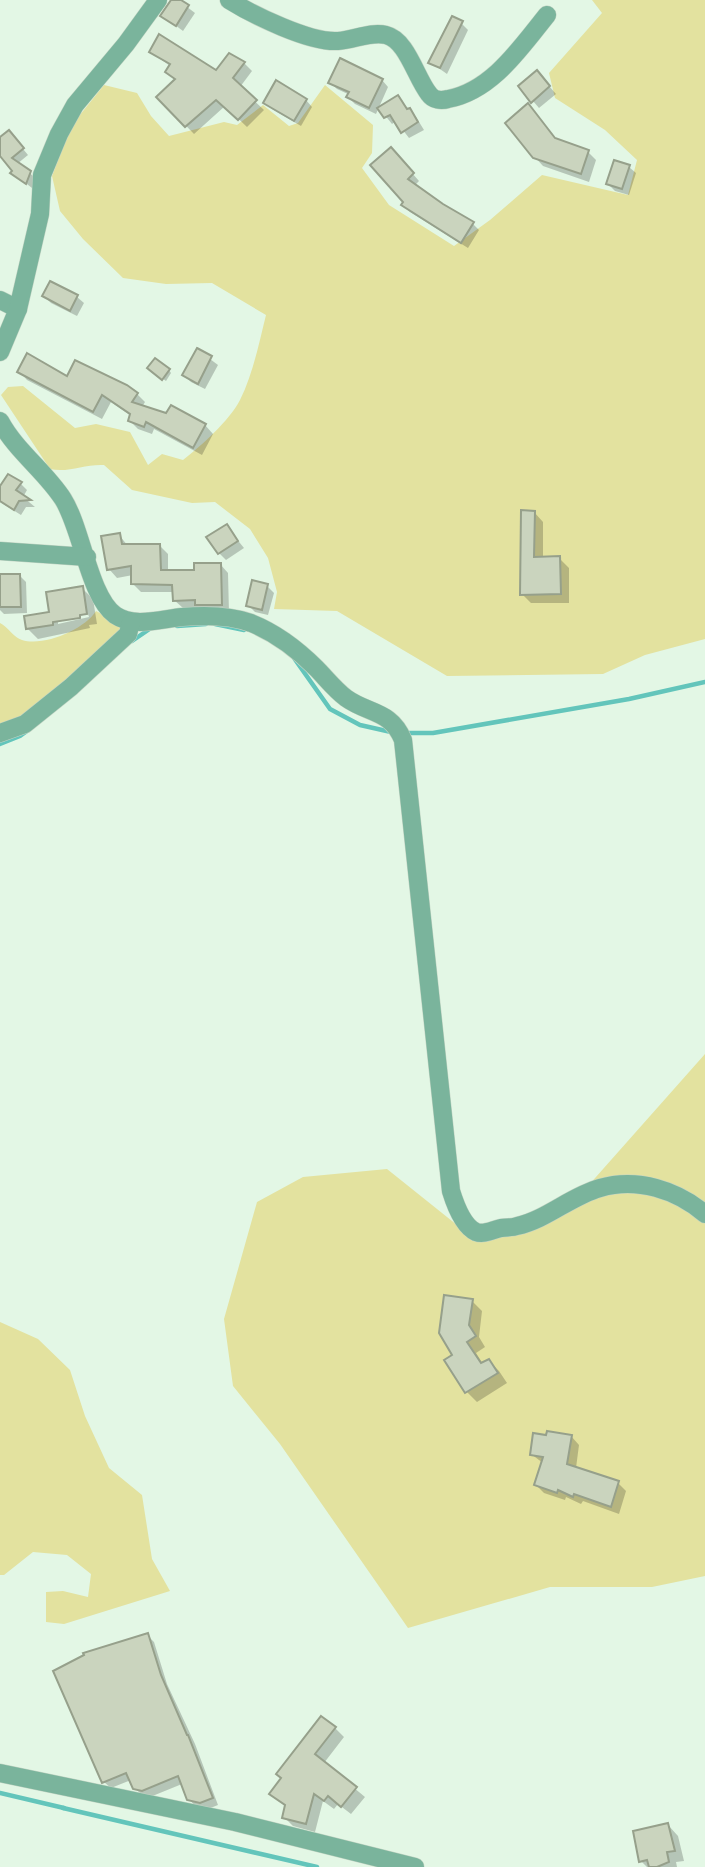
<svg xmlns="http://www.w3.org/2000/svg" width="705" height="1867" font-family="'Archivo Narrow',sans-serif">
<rect width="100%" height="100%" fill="#e3f7e5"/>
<g fill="#e3e29f">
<path d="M 592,0 L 705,0 L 705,639 L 645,655 L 603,674 L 447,676 L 337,611 L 274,609 L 277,592 L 268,558 L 250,529 L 215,502 L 192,503 L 132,490 L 104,465 C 84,464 69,473 50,469 L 1,395 L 8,387 L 23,386 L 75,428 L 96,424 L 130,432 L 148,465 L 162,454 L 183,460 C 201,446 230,420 240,400 C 253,374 259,343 266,315 L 212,283 L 166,284 L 123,278 L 83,239 L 60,211 L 52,176 L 71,126 L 104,85 L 137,93 L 151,116 L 169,136 L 224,122 L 237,125 L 263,105 L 289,126 L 298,123 L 325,85 L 373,125 L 372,153 L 362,168 L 389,205 L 454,246 L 490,220 L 542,175 L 628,195 L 637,160 L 605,130 L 555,98 L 549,73 L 602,13 Z"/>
<path d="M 96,611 L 125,626 L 113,642 L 0,737 L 0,623 C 8,627 14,638 22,640 C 44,647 85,629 96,611 Z"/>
<polygon points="705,1054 705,1576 652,1587 550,1587 408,1628 280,1444 233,1386 224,1319 257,1202 303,1177 387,1169 457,1225 501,1226 580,1195"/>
<polygon points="0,1322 38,1339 70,1370 85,1416 109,1468 142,1495 152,1559 170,1591 64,1624 46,1622 46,1592 63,1591 88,1597 91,1574 67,1555 33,1552 4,1575 0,1575"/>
</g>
<g fill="#0003" fill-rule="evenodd">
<polygon points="173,0 178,0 195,13 183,31 163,16"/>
<polygon points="461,23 468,30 447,74 430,62"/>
<polygon points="151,52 217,72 244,63 252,71 240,87 264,110 247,127 225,106 194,134 158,97 176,81 167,72 170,66"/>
<polygon points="543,79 556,94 539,108 533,101"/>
<polygon points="382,80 388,87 376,114 355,104 348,97 350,95 337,89 330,82"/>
<polygon points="397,97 416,117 424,130 409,138 396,121 392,124 380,109"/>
<polygon points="306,100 312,107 301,126 272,109 265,102"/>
<polygon points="14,138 28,155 17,164 36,178 32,188 13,173 14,171 0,154 0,139"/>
<polygon points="557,141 588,152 596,160 589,182 543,166 534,156"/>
<polygon points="397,156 419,181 414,186 473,224 479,230 468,248 410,212 403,205 405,202"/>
<polygon points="629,167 636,173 629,195 615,191 608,184"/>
<polygon points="51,283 77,297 84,303 77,316 51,303 44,296"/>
<polygon points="198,350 218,365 205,389 191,382 184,375"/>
<polygon points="169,370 171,373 166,381 152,371"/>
<polygon points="19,371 67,378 137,394 145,402 142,407 205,425 213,434 202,455 154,429 152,434 138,429 130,421 131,416 111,402 102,419 27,380"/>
<polygon points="21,484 27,490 23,497 35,507 26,507 21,515 0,502 0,488"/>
<polygon points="534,512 543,522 543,558 559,558 569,568 569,603 531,603 522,594"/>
<polygon points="226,526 244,548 226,560 219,553"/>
<polygon points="119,535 128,546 160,546 168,554 168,572 196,571 220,564 228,573 229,613 183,608 174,600 174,592 141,592 133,584 133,575 117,578 109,569"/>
<polygon points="19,575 26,582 27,613 4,614 0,610 0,576"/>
<polygon points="267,586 274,593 268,615 255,612 248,605"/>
<path d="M 82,588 L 93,599 L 97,624 L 89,625 L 90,628 L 38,639 L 27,628 L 51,614 ZM 88,614 L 89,617 L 58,624 L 58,620 Z"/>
<polygon points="472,1301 482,1311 479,1337 485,1347 476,1353 483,1364 489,1361 499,1371 507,1383 477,1402 467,1392 446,1360 454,1355"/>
<polygon points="571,1436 579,1445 576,1468 618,1483 626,1491 619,1514 583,1501 581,1504 566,1497 565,1500 544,1493 536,1485 543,1463 531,1454"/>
<polygon points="147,1635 154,1642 167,1684 195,1744 218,1805 208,1809 196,1807 189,1799 182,1784 150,1797 142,1795 135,1788 131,1780 111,1788 104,1782"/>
<polygon points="335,1728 344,1737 324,1763 365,1797 351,1814 338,1804 334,1809 323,1801 315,1832 293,1826 284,1817 287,1807 272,1793"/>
<polygon points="668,1825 678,1836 684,1861 676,1862 677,1867 647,1867 641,1861"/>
</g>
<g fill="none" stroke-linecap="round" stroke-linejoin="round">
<g stroke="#63c5bb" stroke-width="4.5">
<polyline points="215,624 244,630"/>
<polyline points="177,626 206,624"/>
<polyline points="132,641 151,628"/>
<polyline points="294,658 330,709 360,725 391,732"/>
<polyline points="406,733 433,733 629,699 705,682"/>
<polyline points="0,744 20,736 27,731"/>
<polyline points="0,1793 64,1808"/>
<polyline points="63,1808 317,1867"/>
</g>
</g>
<g fill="#cad4be" stroke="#96a08b" stroke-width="2">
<polygon points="171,0 181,0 189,5 176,26 160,16"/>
<polygon points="452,16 463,21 440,68 428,63"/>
<polygon points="159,34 216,70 229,53 245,62 233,78 257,100 238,120 216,100 185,127 156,97 175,79 165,72 170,64 149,52"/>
<polygon points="340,58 383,79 369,108 346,97 349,92 328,83"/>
<polygon points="537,70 550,86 531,103 518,86"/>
<polygon points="276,80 307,99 294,121 263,103"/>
<polygon points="398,95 407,109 410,108 418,122 401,133 390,115 384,118 377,108"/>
<polygon points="528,103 555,138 589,150 581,174 533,158 505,123"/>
<polygon points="9,130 24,148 12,158 31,171 26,184 10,173 12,171 0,156 0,137"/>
<polygon points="391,147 414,173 408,179 443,204 474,222 461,243 401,205 403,202 370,165"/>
<polygon points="614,160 630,165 622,189 606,184"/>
<polygon points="50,281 78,295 70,311 42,296"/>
<polygon points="197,348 212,356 198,384 182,375"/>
<polygon points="27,353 67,376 75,360 127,385 138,393 132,402 166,413 171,405 206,424 193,448 146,422 144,427 128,421 130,414 102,395 93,412 17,372"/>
<polygon points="155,358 170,369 162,380 147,368"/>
<polygon points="8,474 22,482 16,490 31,500 19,501 14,510 0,501 0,486"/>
<polygon points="521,510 535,511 534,557 560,556 561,594 520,595"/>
<polygon points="227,524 238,541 218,554 206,537"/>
<polygon points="120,533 122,544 160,544 161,570 194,570 194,563 221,563 222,605 195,605 195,600 173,601 172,585 131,584 131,566 107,570 101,536"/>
<polygon points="0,574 20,574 21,607 0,607"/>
<polygon points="252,580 268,584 262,610 246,606"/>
<polygon points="83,586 87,614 80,615 80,618 53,622 53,625 26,629 24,616 49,612 46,592"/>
<polygon points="444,1295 473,1299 469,1325 476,1336 467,1342 481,1363 489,1359 498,1373 465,1393 444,1360 452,1355 439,1333"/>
<polygon points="547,1431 572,1435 567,1464 619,1481 611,1507 574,1494 573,1497 558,1490 557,1493 534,1485 543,1457 530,1455 533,1433 546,1435"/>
<polygon points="148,1633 161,1675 187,1735 188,1735 213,1798 200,1803 187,1800 178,1776 142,1791 133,1789 126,1773 102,1783 53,1671 84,1655 83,1653"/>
<polygon points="321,1716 336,1727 315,1754 357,1787 341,1807 328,1796 324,1801 314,1794 306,1824 282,1818 285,1805 269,1794 281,1778 276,1774"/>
<polygon points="668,1823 675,1851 667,1852 669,1862 657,1867 649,1867 647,1860 639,1862 633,1831"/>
</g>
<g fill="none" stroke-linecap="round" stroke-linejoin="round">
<defs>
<g id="street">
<path d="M 229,0 C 253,15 310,43 338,41 C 354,40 371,31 386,35 C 407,40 416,78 429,94 C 433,100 441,101 448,99 C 492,91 521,47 547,15"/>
<polyline points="0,300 18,309"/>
<polyline points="0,352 18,309 40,214 42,175 59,134 75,105 126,44 158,0"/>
<path d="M 0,421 C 16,451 45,471 63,499 C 82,529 89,596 115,615 C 134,628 161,619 182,617 C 205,615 229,615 251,623 C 276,633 297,649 316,668 C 326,678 334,689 346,698 C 368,714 391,710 403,740 L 451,1191 C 455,1204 463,1226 476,1232 C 484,1235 492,1230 501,1228 C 507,1227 512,1228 517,1226 C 546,1220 571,1196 600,1188 C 637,1177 677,1190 705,1214"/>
<polyline points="0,551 87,557"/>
<polyline points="0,733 25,724 71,687 128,634 131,622"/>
<polyline points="0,1773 235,1822 415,1867"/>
</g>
</defs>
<use href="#street" stroke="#c3d4c4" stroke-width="19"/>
<use href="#street" stroke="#7ab49c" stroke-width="18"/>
</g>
</svg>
